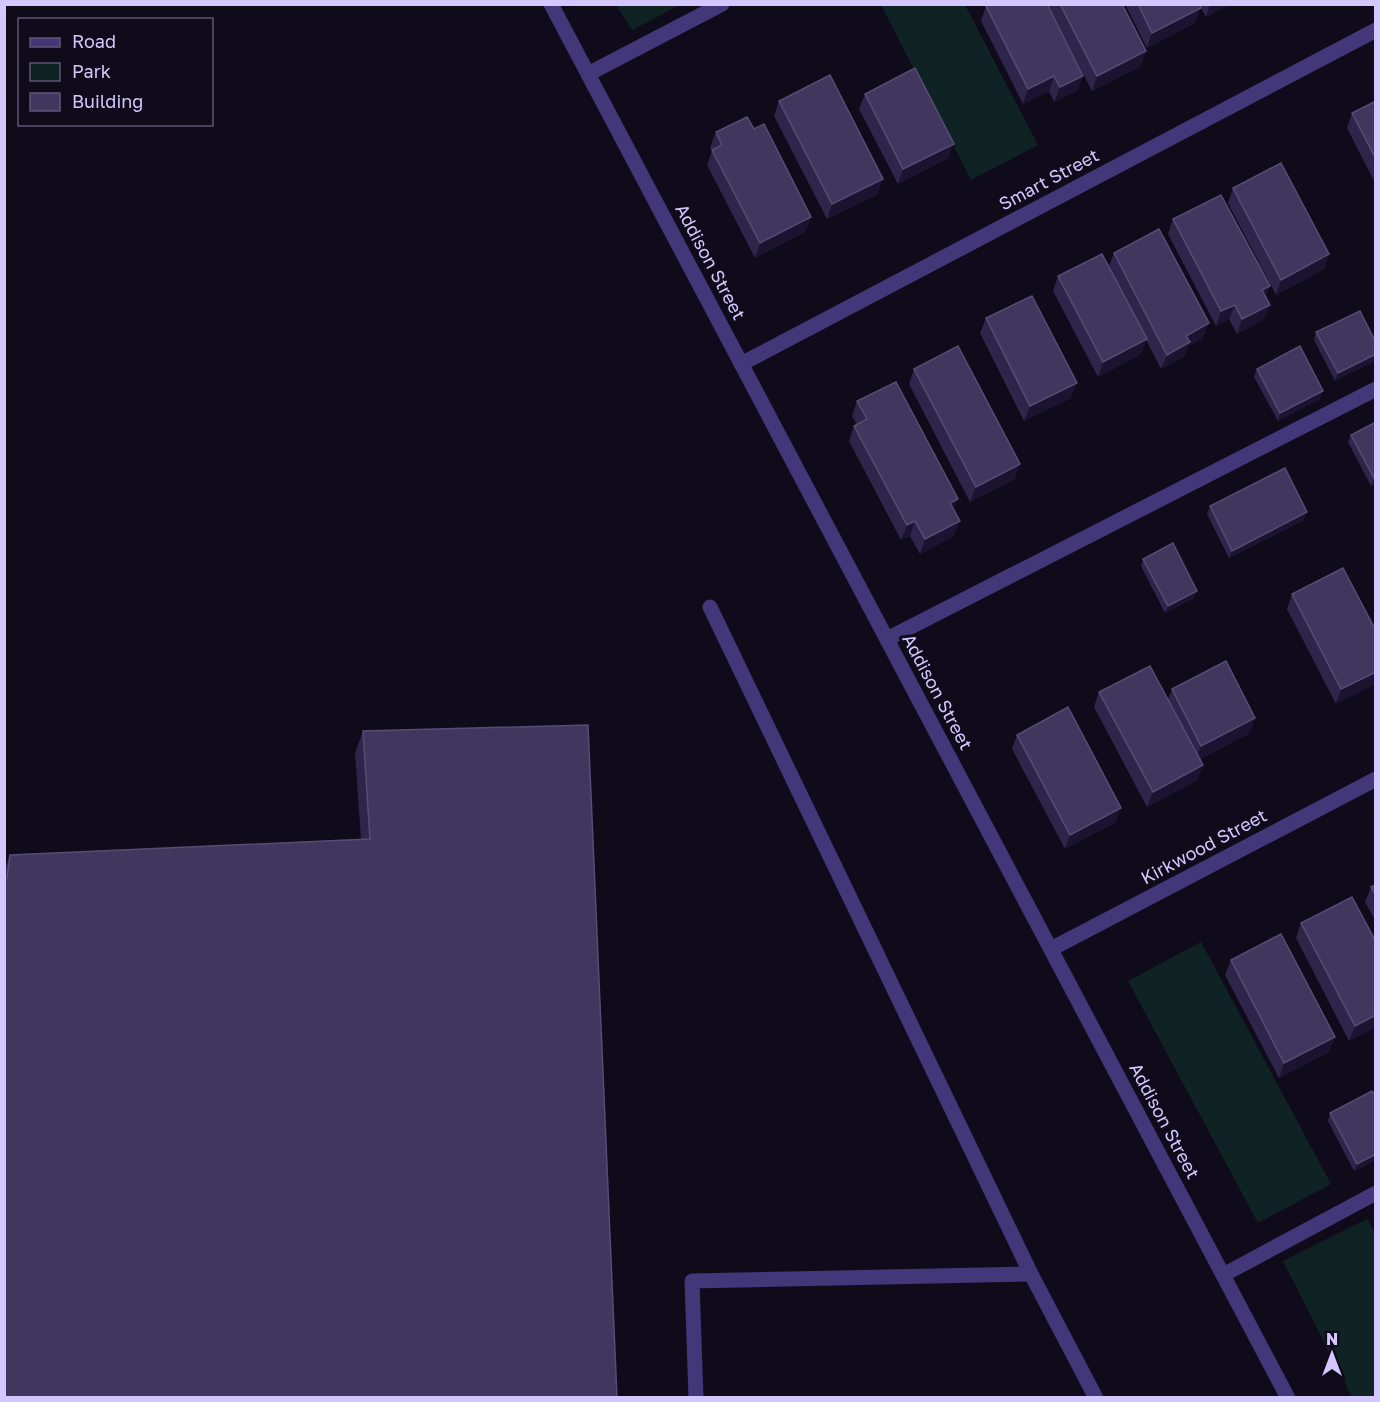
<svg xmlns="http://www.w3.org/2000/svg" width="1380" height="1402" font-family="'Golos Text',sans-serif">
<rect width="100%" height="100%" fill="#100b1b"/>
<g fill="#0f2325">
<polygon points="616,5 680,5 632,30"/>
<polygon points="881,5 965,5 1038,145 971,180"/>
<polygon points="1201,942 1331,1184 1258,1223 1128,981"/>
<polygon points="1367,1219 1376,1235 1375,1397 1352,1397 1283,1261"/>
</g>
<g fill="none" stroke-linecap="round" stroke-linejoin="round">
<g stroke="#413779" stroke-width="15">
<polyline points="551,4 1288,1398"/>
<polyline points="588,74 722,4"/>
<polyline points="741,364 1376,30"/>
<polyline points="710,607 1031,1274 1096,1398"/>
<polyline points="887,639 1376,389"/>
<polyline points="1051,949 1376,779"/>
<polyline points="1223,1275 1376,1193"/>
<polyline points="696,1398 692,1281 1031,1274"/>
</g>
</g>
<g fill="#2f244a">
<polygon points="1049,4 1122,4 1141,66 1092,91 1049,7"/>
<polygon points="1125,4 1199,4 1195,23 1147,48"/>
<polygon points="1199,4 1231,4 1206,17"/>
<polygon points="986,6 1078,90 1054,102 1049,91 1023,104 981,21"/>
<polygon points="865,94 948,158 898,184 859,109"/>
<polygon points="779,101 878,194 827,219 774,116"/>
<polygon points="1376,101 1376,185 1347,128 1352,113"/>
<polygon points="754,129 811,217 805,232 755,258 707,165 712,151 710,147 716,132"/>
<polygon points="1233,188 1329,254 1324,269 1276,295 1228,203"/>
<polygon points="1173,219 1266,297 1264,319 1237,334 1229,319 1216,326 1168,234"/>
<polygon points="1114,253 1203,338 1188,346 1184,357 1161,369 1146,340 1141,354 1098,377 1053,291 1058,276 1109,266"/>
<polygon points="986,318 1071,398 1024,421 980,333"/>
<polygon points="1316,332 1376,343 1335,381 1314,340"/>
<polygon points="914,369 1015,479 970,502 909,384"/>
<polygon points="1257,369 1320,399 1278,421 1254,377"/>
<polygon points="857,401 954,510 954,536 920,554 910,536 901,540 849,441 854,426 857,425 852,416"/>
<polygon points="1376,422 1376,484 1371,486 1348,442 1351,435"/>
<polygon points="1210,506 1304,520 1229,558 1207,514"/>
<polygon points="1143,559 1194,598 1165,613 1141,566"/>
<polygon points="1292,594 1376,631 1336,704 1287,609"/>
<polygon points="1172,689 1250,733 1200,759 1198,780 1147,807 1094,707 1099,692 1168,699"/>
<polygon points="363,731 617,1398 4,1398 4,871 10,855 361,839 355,753"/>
<polygon points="1017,735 1116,822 1065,849 1012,749"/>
<polygon points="1376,885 1376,922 1365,902 1371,887"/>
<polygon points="1301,923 1376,1027 1349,1041 1296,938"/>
<polygon points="1231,960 1329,1052 1279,1078 1225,975"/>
<polygon points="1330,1113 1376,1160 1354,1171 1328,1121"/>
</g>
<g fill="#1b132f">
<polygon points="1210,4 1231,4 1206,17"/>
<polygon points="1201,8 1195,23 1147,48 1152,33"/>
<polygon points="1146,51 1141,66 1092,91 1097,76"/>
<polygon points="1054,76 1049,91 1023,104 1028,89"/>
<polygon points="1083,76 1078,90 1054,102 1060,87"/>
<polygon points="954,144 948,158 898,184 903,169"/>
<polygon points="883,179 878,194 827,219 832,204"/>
<polygon points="811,217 805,232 755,258 760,243"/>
<polygon points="1329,254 1324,269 1276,295 1281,280"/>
<polygon points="1270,286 1264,301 1262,290"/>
<polygon points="1235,305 1229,319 1216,326 1221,311"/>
<polygon points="1270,305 1264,319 1237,334 1242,319"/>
<polygon points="1209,323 1203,338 1188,346 1184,357 1161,369 1167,355 1186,336"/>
<polygon points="1147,339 1141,354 1098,377 1103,362"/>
<polygon points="1376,354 1376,361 1335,381 1338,373"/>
<polygon points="1077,383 1071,398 1024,421 1030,406"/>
<polygon points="1323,391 1320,399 1278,421 1280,413"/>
<polygon points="1020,464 1015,479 970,502 976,487"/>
<polygon points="1374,478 1376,478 1376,484 1371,486"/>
<polygon points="958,499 952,514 950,503"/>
<polygon points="1307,512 1304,520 1229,558 1232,551"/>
<polygon points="915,521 910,536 901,540 907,525"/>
<polygon points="960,521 954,536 920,554 925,539"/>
<polygon points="1197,591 1194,598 1165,613 1168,606"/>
<polygon points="1376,672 1376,684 1336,704 1341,689"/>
<polygon points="1255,718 1250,733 1195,761 1201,746"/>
<polygon points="1203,765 1198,780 1147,807 1153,792"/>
<polygon points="1121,808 1116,822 1065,849 1070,835"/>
<polygon points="1376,1015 1376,1027 1349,1041 1355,1026"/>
<polygon points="1335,1037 1329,1052 1279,1078 1284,1063"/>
<polygon points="1376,1154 1376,1160 1354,1171 1357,1164"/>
</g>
<g fill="#41365d" stroke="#584c76" stroke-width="1.5">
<polygon points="989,4 1047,4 1083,76 1060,87 1054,76 1028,89 986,6"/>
<polygon points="1060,4 1122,4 1146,51 1097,76"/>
<polygon points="1138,4 1199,4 1201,8 1152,33"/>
<polygon points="915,68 954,144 903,169 865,94"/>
<polygon points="830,75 883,179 832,204 779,101"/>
<polygon points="1376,101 1376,159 1352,113"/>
<polygon points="747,117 754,129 764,124 811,217 760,243 712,150 722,145 716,132"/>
<polygon points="1281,163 1329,254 1281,280 1233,188"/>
<polygon points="1221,195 1270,286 1262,290 1270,305 1242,319 1235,305 1221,311 1173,219"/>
<polygon points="1159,229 1209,323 1186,336 1190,342 1167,355 1114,253"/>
<polygon points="1102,254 1147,339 1103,362 1058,276"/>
<polygon points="1032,296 1077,383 1030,406 986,318"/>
<polygon points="1360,311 1376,343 1376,354 1338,373 1316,332"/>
<polygon points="958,346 1020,464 976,487 914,369"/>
<polygon points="1300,346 1323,391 1280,413 1257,369"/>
<polygon points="896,382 958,499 950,503 960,521 925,539 915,521 907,525 854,426 867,419 857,401"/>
<polygon points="1376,422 1376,478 1374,478 1351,435"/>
<polygon points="1285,468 1307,512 1232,551 1210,506"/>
<polygon points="1173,543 1197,591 1168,606 1143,559"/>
<polygon points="1343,568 1376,631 1376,672 1341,689 1292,594"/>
<polygon points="1226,661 1255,718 1201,746 1172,689"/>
<polygon points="1150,666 1203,765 1153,792 1099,692"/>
<polygon points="1068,707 1121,808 1070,835 1017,735"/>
<polygon points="588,725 617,1398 4,1398 4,878 7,878 10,855 370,839 363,731"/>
<polygon points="1376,885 1376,896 1371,887"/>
<polygon points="1352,897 1376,942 1376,1015 1355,1026 1301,923"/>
<polygon points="1281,934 1335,1037 1284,1063 1231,960"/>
<polygon points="1372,1091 1376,1097 1376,1154 1357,1164 1330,1113"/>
</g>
<g text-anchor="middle" stroke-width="6" stroke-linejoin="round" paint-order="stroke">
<g font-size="18" fill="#d3c7fe" stroke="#100b1b">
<text transform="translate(1049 180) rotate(-28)" y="6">Smart Street</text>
<text transform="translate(710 262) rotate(62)" y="6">Addison Street</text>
<text transform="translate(937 692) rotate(62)" y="6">Addison Street</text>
<text transform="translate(1204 847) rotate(-28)" y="6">Kirkwood Street</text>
<text transform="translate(1164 1121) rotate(62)" y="6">Addison Street</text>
</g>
</g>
<rect width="1380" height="1402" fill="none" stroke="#d3c7fe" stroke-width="12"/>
<rect x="18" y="18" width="195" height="108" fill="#100b1b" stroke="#5e5676" stroke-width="1.5"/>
<rect x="30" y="38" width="30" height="9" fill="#413779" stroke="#5e5676" stroke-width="1.5"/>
<text x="72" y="48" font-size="18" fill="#d3c7fe">Road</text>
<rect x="30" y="63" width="30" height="18" fill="#0f2325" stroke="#5e5676" stroke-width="1.5"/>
<text x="72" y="78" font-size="18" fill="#d3c7fe">Park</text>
<rect x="30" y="93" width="30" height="18" fill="#41365d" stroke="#5e5676" stroke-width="1.5"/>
<text x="72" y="108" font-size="18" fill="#d3c7fe">Building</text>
<g transform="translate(1332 1354)" stroke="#100b1b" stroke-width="4.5" paint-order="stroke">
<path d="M0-4.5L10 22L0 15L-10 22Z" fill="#d3c7fe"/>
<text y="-9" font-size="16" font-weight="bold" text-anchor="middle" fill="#d3c7fe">N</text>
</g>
</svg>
